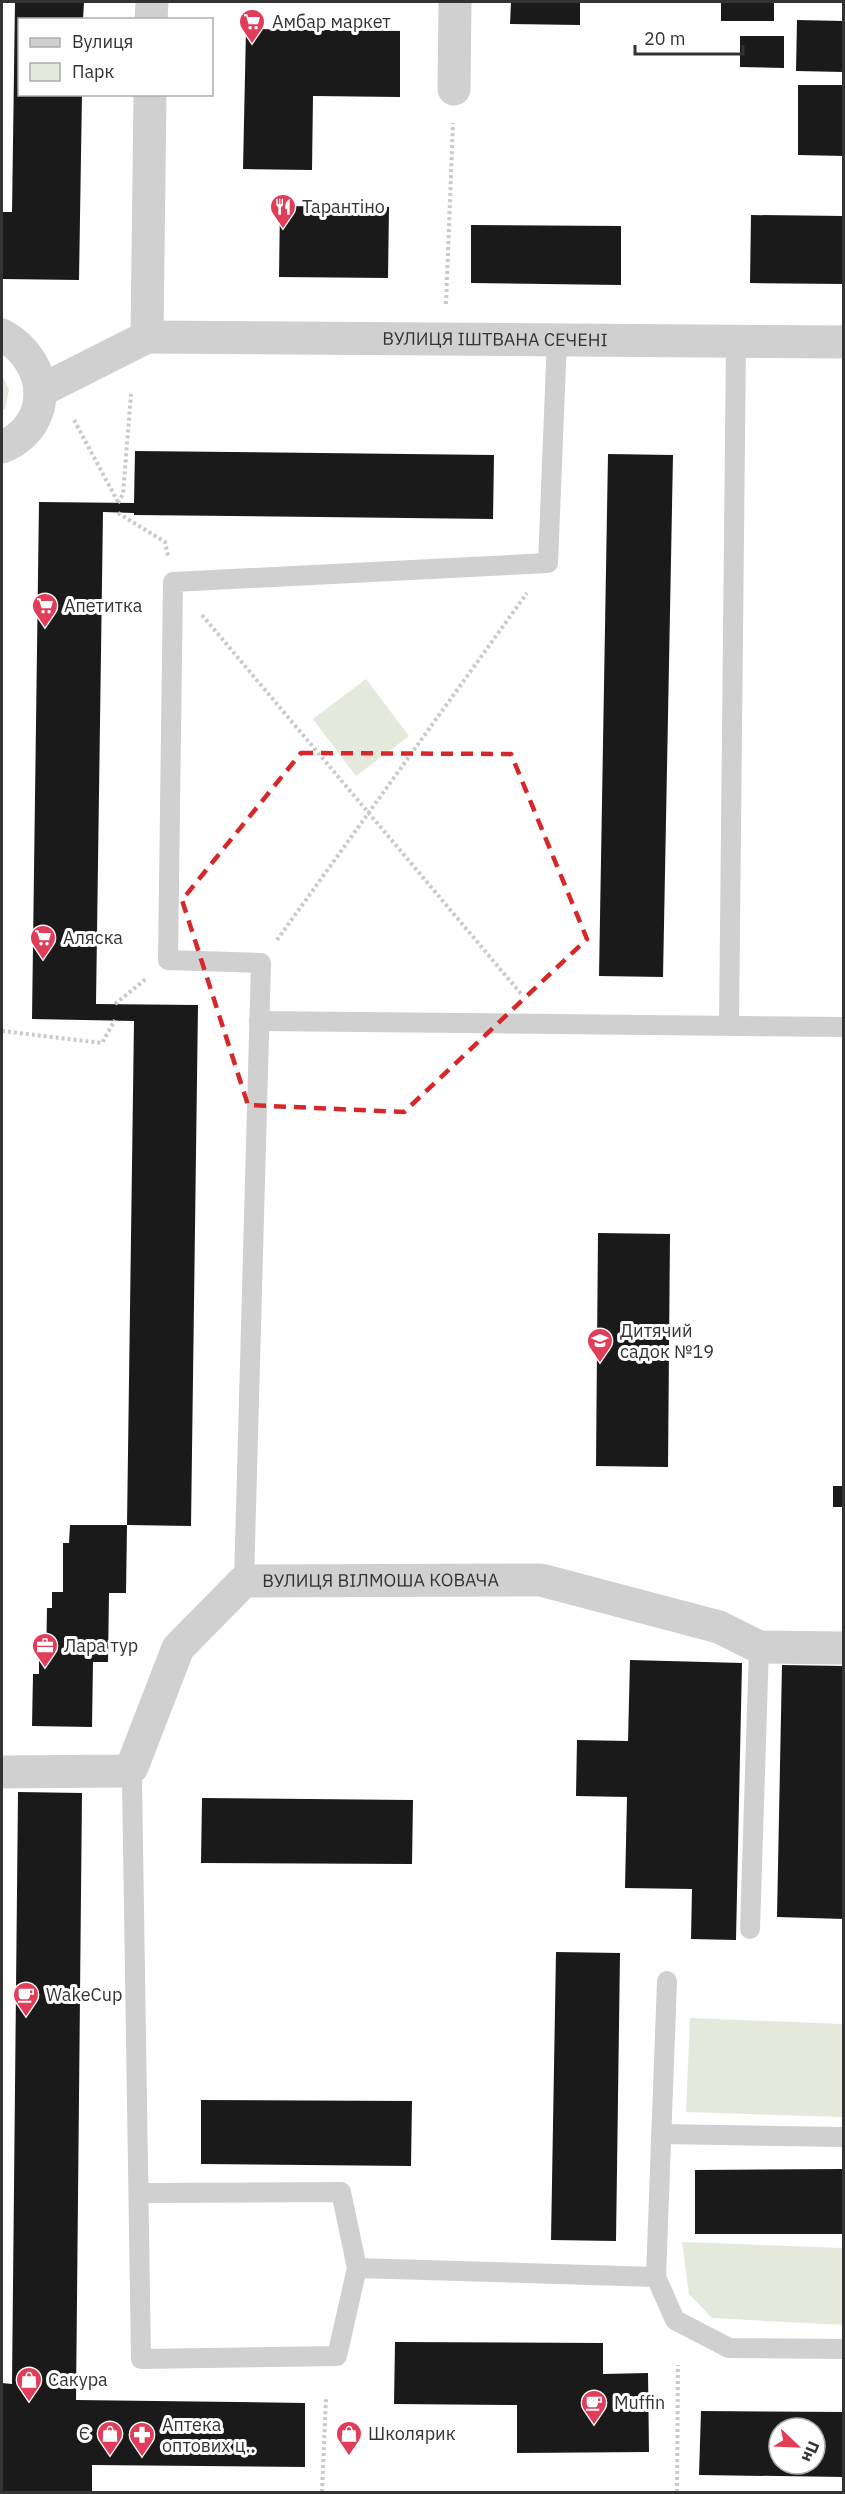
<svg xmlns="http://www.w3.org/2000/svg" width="845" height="2494" font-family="'IBM Plex Sans',sans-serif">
<rect width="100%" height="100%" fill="#fff"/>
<g fill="#e4e9dc">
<polygon points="2,375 9,390 5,409 2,411"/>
<polygon points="366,679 409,736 356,776 313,719"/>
<polygon points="690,2018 843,2024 843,2117 686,2112"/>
<polygon points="682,2242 843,2248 843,2325 712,2318 689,2294"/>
</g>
<g fill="#1a1a1a" fill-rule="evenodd">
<polygon points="15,2 84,2 83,20 20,20 20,94 82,94 79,280 2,279 2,212 12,212"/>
<polygon points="511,2 580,2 580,25 510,24"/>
<rect x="721" y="2" width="53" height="19"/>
<polygon points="797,20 844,21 844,72 796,71"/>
<polygon points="246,29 400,31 400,97 313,96 312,170 243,169"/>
<polygon points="740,36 784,36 784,68 740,67"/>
<polygon points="798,85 844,85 844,156 798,155"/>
<polygon points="280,206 389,207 388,278 279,277"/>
<polygon points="751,215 844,216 844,284 750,283"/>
<polygon points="471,225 621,226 621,285 471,283"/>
<polygon points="135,451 494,455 493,519 134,515 134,513 103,512 96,1004 198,1005 191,1526 127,1525 126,1593 109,1593 108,1662 93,1662 92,1727 32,1726 33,1674 39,1674 39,1661 46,1661 47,1608 52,1608 52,1592 63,1592 63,1543 69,1543 70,1525 127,1525 134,1021 32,1019 39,502 134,503"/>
<polygon points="608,454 673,455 663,977 599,976"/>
<polygon points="598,1233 670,1234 668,1467 596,1466"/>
<rect x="833" y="1486" width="11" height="21"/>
<polygon points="630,1660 742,1663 736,1940 691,1939 692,1889 625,1888 627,1797 576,1796 577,1740 628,1741"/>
<polygon points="782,1665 844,1666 844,1919 777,1917"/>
<polygon points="18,1792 82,1793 76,2400 305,2403 305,2467 92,2465 92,2492 2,2492 2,2383 12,2384"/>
<polygon points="202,1798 413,1800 412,1864 201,1863"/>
<polygon points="556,1952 620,1953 616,2241 551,2240"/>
<polygon points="201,2100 412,2101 411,2166 201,2164"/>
<polygon points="844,2169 844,2234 695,2234 695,2170"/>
<polygon points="395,2342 603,2343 603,2374 648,2373 649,2452 517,2453 517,2405 394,2404"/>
<path d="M 701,2411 L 844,2412 L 844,2477 L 699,2475 ZM 779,2428 L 815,2428 L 815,2464 L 779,2464 Z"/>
</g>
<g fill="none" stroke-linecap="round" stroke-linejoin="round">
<g stroke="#cacaca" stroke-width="4" stroke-dasharray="3 3" stroke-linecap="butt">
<polyline points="446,304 453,123"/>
<polyline points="74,420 118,502"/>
<polyline points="118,503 123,494 131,394"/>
<polyline points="118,513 165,542 168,556"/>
<polyline points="202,615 522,995"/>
<polyline points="277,940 527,593"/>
<polyline points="115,1004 147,978"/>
<polyline points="2,1031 102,1043 115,1020"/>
<polyline points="322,2492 326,2399"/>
<polyline points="677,2492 678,2365"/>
</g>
<g stroke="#d0d0d0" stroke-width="20">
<polyline points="259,1021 844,1027"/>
<polyline points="729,1026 736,341"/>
<polyline points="244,1581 261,963 168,960 173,582 548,563 557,339"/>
<polyline points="132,1767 132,1781 141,2359 337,2356 357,2268 341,2192 139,2193"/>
<polyline points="750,1929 759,1647"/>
<polyline points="667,1981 656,2277 675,2320 729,2348 844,2349"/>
<polyline points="661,2134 844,2137"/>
<polyline points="357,2268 656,2277"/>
</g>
<g stroke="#d0d0d0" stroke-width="33">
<polyline points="454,89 455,2"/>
<path id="s1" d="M 147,337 L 844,342"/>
<path id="s2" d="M 2,1772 L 122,1771 L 132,1767 L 178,1648 L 244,1581 L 541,1580 L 719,1627 L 759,1647 L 844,1648"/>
</g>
<g stroke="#d0d0d0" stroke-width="33">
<polyline points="151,20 152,2"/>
<path d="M 2,335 C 50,361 55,425 2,447"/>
<polyline points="40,391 147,337 150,94"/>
</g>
</g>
<path fill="none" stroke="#d62828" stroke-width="4.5" stroke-dasharray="12 8" stroke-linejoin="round" d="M 301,753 L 511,754 L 587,939 L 404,1112 L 248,1105 L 182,900 Z"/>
<defs>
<symbol id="supermarket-pin" viewBox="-11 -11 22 30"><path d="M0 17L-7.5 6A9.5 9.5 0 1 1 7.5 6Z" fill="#e13d59" stroke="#fff"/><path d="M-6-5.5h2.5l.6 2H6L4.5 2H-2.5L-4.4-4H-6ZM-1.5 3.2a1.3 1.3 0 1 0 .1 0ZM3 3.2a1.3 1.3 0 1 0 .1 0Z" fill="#fff"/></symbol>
<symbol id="restaurant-pin" viewBox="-11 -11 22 30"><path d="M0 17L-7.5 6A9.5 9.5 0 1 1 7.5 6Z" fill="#e13d59" stroke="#fff"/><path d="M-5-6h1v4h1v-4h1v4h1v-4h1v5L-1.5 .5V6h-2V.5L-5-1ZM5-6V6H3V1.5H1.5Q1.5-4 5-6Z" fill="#fff"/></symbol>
<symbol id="school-pin" viewBox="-11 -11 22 30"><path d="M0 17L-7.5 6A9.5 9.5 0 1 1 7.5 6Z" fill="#e13d59" stroke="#fff"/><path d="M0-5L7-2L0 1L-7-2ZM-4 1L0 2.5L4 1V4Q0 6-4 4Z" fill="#fff"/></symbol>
<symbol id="office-pin" viewBox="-11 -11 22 30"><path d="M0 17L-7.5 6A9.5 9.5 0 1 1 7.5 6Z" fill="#e13d59" stroke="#fff"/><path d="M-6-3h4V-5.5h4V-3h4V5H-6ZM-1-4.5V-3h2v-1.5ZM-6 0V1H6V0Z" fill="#fff"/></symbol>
<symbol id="cafe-pin" viewBox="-11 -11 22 30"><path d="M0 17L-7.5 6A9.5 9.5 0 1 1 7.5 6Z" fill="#e13d59" stroke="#fff"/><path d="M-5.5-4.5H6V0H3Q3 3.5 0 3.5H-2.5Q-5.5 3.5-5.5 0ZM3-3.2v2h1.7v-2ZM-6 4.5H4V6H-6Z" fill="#fff"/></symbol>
<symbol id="shop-pin" viewBox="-11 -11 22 30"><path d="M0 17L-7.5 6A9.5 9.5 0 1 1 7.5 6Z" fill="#e13d59" stroke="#fff"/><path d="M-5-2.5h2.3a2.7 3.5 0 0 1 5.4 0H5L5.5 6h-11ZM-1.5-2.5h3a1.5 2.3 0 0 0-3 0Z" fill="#fff"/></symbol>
<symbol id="pharmacy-pin" viewBox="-11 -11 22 30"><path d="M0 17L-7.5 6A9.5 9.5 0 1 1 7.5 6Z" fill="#e13d59" stroke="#fff"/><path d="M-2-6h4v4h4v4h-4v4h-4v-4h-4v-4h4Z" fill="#fff"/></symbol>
</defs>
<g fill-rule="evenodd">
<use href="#supermarket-pin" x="237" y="7" width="30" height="40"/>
<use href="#restaurant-pin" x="268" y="192" width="30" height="40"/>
<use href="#supermarket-pin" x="30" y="591" width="30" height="40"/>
<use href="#supermarket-pin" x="28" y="923" width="30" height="40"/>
<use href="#school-pin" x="585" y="1326" width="30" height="40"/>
<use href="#office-pin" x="30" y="1631" width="30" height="40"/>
<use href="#cafe-pin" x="11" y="1980" width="30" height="40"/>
<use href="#shop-pin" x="14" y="2365" width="30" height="40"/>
<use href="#cafe-pin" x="579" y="2388" width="30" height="40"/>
<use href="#shop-pin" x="95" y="2419" width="30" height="40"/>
<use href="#shop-pin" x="334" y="2419" width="30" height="40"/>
<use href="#pharmacy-pin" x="127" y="2420" width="30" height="40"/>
</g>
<g text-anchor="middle" stroke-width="6" stroke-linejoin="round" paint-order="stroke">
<g font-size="18" fill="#333" stroke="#fff" text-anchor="start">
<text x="272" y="28">Амбар маркет</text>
<text x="302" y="213">Тарантіно</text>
<text x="64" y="612">Апетитка</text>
<text x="63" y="944">Аляска</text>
<text x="620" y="1337">Дитячий<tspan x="620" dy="21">садок №19</tspan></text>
<text x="64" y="1652">Лара тур</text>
<text x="46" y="2001">WakeCup</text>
<text x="48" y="2386">Сакура</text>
<text x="614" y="2409">Muffin</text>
<text x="162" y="2431">Аптека<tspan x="162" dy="21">оптових ц‥</tspan></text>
<text x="90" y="2440" text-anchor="end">Є</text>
<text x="368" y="2440">Школярик</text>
</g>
<g font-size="18" fill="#333" stroke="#fff">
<text dy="6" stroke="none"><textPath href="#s1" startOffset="348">ВУЛИЦЯ ІШТВАНА СЕЧЕНІ</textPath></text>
<text dy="6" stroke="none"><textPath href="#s2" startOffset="489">ВУЛИЦЯ ВІЛМОША КОВАЧА</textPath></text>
</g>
</g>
<rect width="845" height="2494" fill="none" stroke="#333333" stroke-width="6"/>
<rect x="18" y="18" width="195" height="78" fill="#ffffff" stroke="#adadad" stroke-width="1.5"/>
<rect x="30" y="38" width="30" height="9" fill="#d0d0d0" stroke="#adadad" stroke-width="1.5"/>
<text x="72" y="48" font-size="18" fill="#333333">Вулиця</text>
<rect x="30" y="63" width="30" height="18" fill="#e4e9dc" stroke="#adadad" stroke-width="1.5"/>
<text x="72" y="78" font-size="18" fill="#333333">Парк</text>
<g transform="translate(797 2446) rotate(113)"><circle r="28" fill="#ffffff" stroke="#adadad" stroke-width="1.5"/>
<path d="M0-4.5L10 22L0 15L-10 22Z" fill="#e13d59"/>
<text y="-9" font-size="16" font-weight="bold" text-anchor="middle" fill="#333333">Пн</text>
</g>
<path d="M635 45v9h108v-9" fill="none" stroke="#333333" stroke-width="3"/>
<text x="644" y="45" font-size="18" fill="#333333" stroke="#ffffff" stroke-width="4.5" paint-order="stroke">20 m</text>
</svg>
